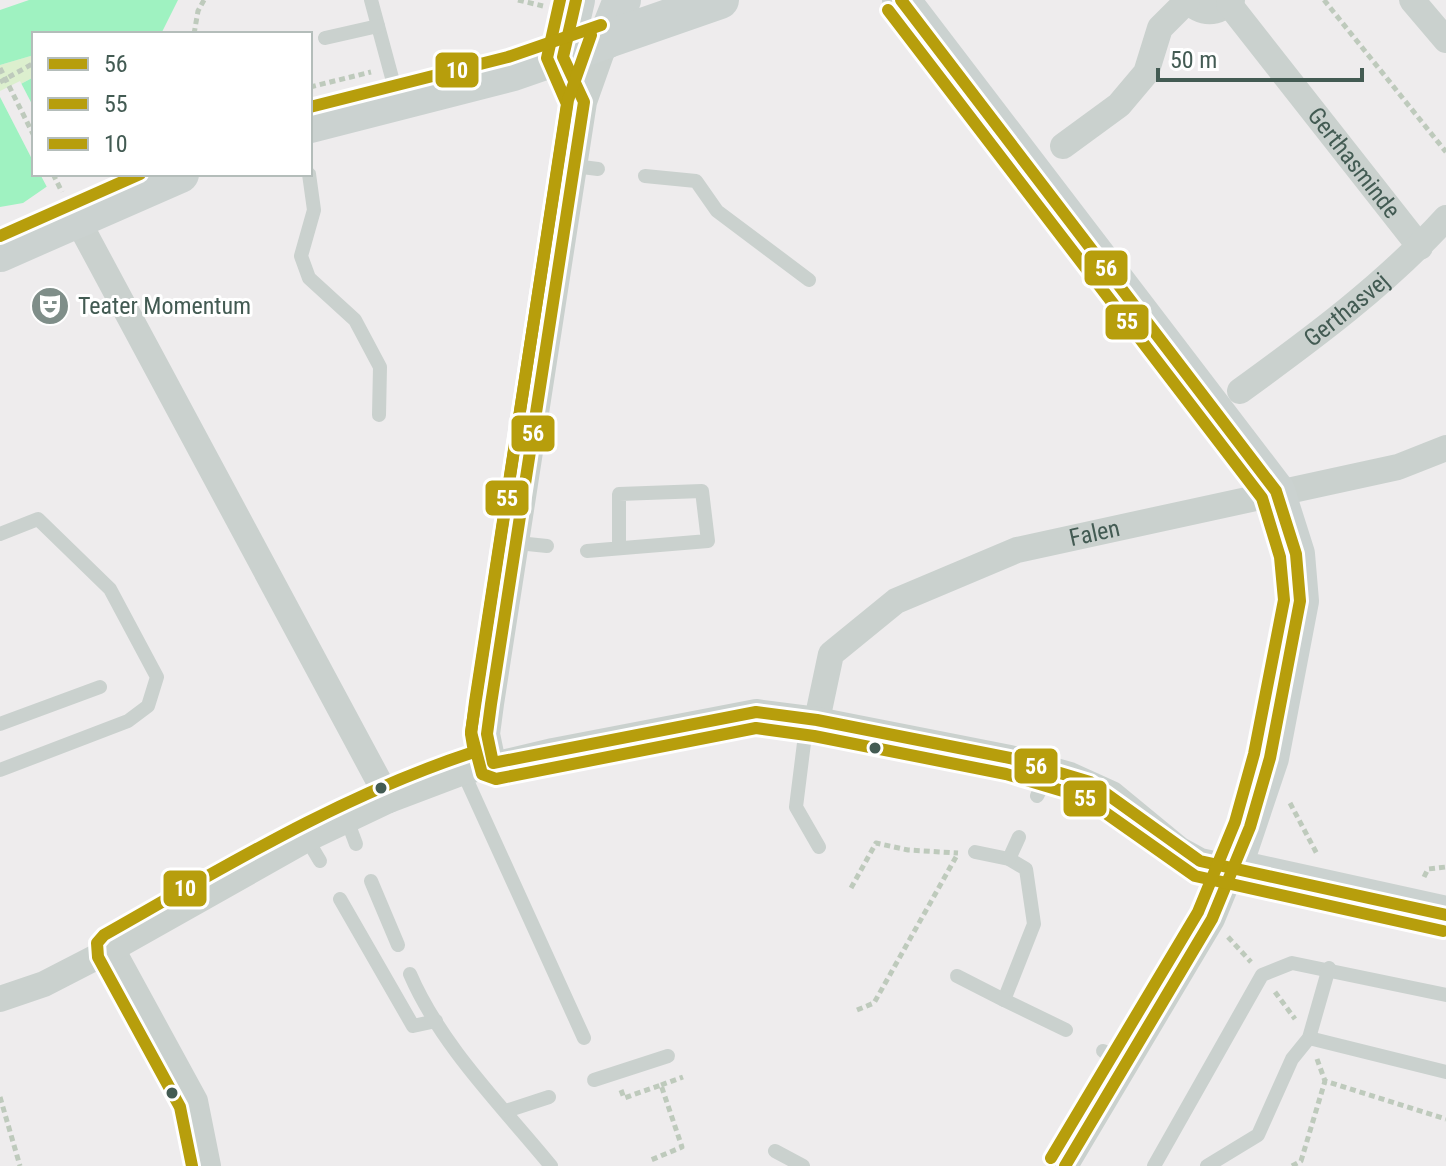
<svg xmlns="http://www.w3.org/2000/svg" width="1446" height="1166" font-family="'Roboto Condensed',sans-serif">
<rect width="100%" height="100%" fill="#eeeced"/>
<polygon fill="#dcefce" points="34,55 34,77 0,95 0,65"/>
<g fill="#9ff2c1">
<polygon points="29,0 178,0 161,34 34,34 34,55 0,65 0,10"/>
<polygon points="34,77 34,174 65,174 23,203 0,207 0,95"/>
</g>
<g fill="#eeeced">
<polygon points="20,81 34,108 34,163 0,97 0,91"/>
<polygon points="40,174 68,174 69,176 48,189"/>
</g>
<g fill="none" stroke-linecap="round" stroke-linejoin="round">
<g stroke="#becabc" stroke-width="5" stroke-dasharray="6 4" stroke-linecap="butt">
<polyline points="518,0 543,6"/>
<polyline points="1324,0 1446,152"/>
<polyline points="194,34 198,11 204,0"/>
<polyline points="0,68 34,136"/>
<polyline points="0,82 34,63"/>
<polyline points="310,87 371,72"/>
<polyline points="53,174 62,192"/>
<polyline points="1290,803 1317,854"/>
<polyline points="1424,877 1428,869 1446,867"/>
<polyline points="851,888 876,843 908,850 958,853"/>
<polyline points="1228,937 1251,962"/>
<polyline points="1275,992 1295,1019"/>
<polyline points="857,1010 874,1003 956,857"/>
<polyline points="1317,1059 1325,1081"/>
<polyline points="661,1085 683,1077"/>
<polyline points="621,1090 624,1098 661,1085 682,1147 651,1160"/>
<polyline points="0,1097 20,1166"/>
<polyline points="1292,1166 1301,1161 1325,1081 1446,1119"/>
</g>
<g stroke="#cad1ce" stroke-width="14">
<polyline points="371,0 398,100"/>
<polyline points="325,38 378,26"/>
<polyline points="574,166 598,169"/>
<polyline points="309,174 314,210 301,256 309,278 355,320 380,367 379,415"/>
<polyline points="645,176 696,181 717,211 809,280"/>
<polyline points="0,534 38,519 110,589 157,677 148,706 128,721 0,770"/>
<polyline points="518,543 547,546"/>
<polyline points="587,551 708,541 702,491 619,494 619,548"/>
<polyline points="807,719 796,807 819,847"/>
<polyline points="0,724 100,687"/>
<polyline points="463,772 584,1038"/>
<polyline points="1037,796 1051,769"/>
<polyline points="347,820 356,844"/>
<polyline points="307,839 320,861"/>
<polyline points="975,852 1009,859 1026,869 1034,924 1004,1000 1066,1030"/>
<polyline points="1009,859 1019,837"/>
<polyline points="371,881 398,945"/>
<polyline points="340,899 413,1026 436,1021"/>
<path d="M 410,974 C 441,1046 502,1106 551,1166"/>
<polyline points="957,976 1004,1000"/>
<polyline points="1309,1038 1446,1072"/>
<polyline points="1103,1051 1126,1063"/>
<polyline points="594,1080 668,1056"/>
<polyline points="506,1111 549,1097"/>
<polyline points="775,1151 803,1166"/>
<polyline points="1154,1166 1262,975 1292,963 1446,995"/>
<polyline points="1207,1166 1258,1135 1292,1059 1309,1038 1329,968"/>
</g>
<g stroke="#cad1ce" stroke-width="26">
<path d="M 1187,0 C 1201,15 1218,15 1232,0"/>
<polyline points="1412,0 1446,40"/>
<path id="s1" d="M 1229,4 L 1420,247"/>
<polyline points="1063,146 1119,105 1146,73 1160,28 1187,1"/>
<polyline points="78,221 389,800"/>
<path id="s2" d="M 1240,391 C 1313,338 1385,285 1446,218"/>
<path id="s3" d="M 817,720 L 831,654 L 896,601 L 1017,550 L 1398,467 L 1446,448"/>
<polyline points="493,763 487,734 491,704 584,102 606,40"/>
<polyline points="112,949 195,1101 208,1166"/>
<polyline points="0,999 44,984 112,949 307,839 389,800 463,772 553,751 756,712 817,720 1010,758 1070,775 1112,794 1180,850 1200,861 1233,868 1212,919 1065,1166"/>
</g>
<g stroke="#cbd2d0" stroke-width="38">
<polyline points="901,0 1276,491 1296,554 1300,601 1270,758 1233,868 1446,915"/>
<polyline points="606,40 622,0"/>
<polyline points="563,57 576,0"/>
<polyline points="310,124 513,72 720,0"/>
<polyline points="0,253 180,174"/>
</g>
<defs>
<g id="bus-1">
<polyline points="576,0 563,57 584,102 491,704 487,734 493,763 756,712 817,720 1010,758 1090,782 1200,861 1446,915"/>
<polyline points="901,0 1276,491 1296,554 1300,601 1270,758 1250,827 1212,919 1065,1166"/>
</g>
<g id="bus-2">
<polyline points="560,0 547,58 567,104 471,732 482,774 496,779 756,728 814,736 1006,774 1083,797 1195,876 1443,931"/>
<polyline points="888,10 1262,498 1280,557 1284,600 1254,754 1235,822 1198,912 1051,1158"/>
</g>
<g id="bus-3">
<polyline points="310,107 508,57 601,25"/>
<polyline points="0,236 140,174"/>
<path d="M 192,1166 L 180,1107 L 98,957 L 97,943 L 104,935 C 224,867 342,795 474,752 L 471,734 L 475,702 L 568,100 L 591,35"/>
</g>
</defs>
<use href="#bus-1" stroke="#fff" stroke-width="18"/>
<use href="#bus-2" stroke="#fff" stroke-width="18"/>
<use href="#bus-3" stroke="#fff" stroke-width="18"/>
<use href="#bus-1" stroke="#b79e0c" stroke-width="12"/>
<use href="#bus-2" stroke="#b79e0c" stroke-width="12"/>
<use href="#bus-3" stroke="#b79e0c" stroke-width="12"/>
</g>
<defs>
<symbol id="theatre-disc" viewBox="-11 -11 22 22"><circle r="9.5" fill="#7f8e89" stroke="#fff"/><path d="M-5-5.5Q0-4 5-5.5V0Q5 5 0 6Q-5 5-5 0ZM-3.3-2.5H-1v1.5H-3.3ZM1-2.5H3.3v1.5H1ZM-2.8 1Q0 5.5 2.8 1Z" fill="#fff"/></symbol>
</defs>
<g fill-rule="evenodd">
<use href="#theatre-disc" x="28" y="284" width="44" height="44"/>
</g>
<g fill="#435b53" stroke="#fff" stroke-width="3">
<circle cx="875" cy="748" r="7"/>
<circle cx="381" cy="788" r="7"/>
<circle cx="172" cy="1093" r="7"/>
</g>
<g text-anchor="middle" stroke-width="6" stroke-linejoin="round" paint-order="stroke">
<g font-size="24" fill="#435b53" stroke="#fff">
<text dy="8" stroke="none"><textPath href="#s1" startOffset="202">Gerthasminde</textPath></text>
<text dy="8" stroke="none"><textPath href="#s2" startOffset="134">Gerthasvej</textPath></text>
<text dy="8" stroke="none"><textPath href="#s3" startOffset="362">Falen</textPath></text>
</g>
<g font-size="24" fill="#435b53" stroke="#fff" text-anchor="start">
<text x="78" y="314">Teater Momentum</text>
</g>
</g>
<g stroke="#fff" stroke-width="3">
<rect x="434" y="51" width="46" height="38" rx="8" fill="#b79e0c"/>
<rect x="1083" y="249" width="46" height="38" rx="8" fill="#b79e0c"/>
<rect x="1104" y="303" width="46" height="38" rx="8" fill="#b79e0c"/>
<rect x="510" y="414" width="46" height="39" rx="8" fill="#b79e0c"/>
<rect x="484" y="479" width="46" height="38" rx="8" fill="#b79e0c"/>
<rect x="1013" y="747" width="46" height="38" rx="8" fill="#b79e0c"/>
<rect x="1062" y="779" width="46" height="39" rx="8" fill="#b79e0c"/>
<rect x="162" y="869" width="46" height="39" rx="8" fill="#b79e0c"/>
</g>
<g font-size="22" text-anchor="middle" font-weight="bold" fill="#fff">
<text x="457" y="78">10</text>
<text x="1106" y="276">56</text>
<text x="1127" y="329">55</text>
<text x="533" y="441">56</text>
<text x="507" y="506">55</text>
<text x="1036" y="774">56</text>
<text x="1085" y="806">55</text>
<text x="185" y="896">10</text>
</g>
<rect x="32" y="32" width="280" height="144" fill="#ffffff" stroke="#b4bdba" stroke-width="2"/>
<rect x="48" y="58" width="40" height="12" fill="#b79e0c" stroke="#b4bdba" stroke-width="2"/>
<text x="104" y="72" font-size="24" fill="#435b53">56</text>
<rect x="48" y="98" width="40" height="12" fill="#b79e0c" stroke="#b4bdba" stroke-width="2"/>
<text x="104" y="112" font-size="24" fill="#435b53">55</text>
<rect x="48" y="138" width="40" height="12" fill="#b79e0c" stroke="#b4bdba" stroke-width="2"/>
<text x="104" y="152" font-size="24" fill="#435b53">10</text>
<path d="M1158 68v12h204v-12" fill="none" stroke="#435b53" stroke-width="4"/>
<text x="1170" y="68" font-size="24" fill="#435b53" stroke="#ffffff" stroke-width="6" paint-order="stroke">50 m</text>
</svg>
